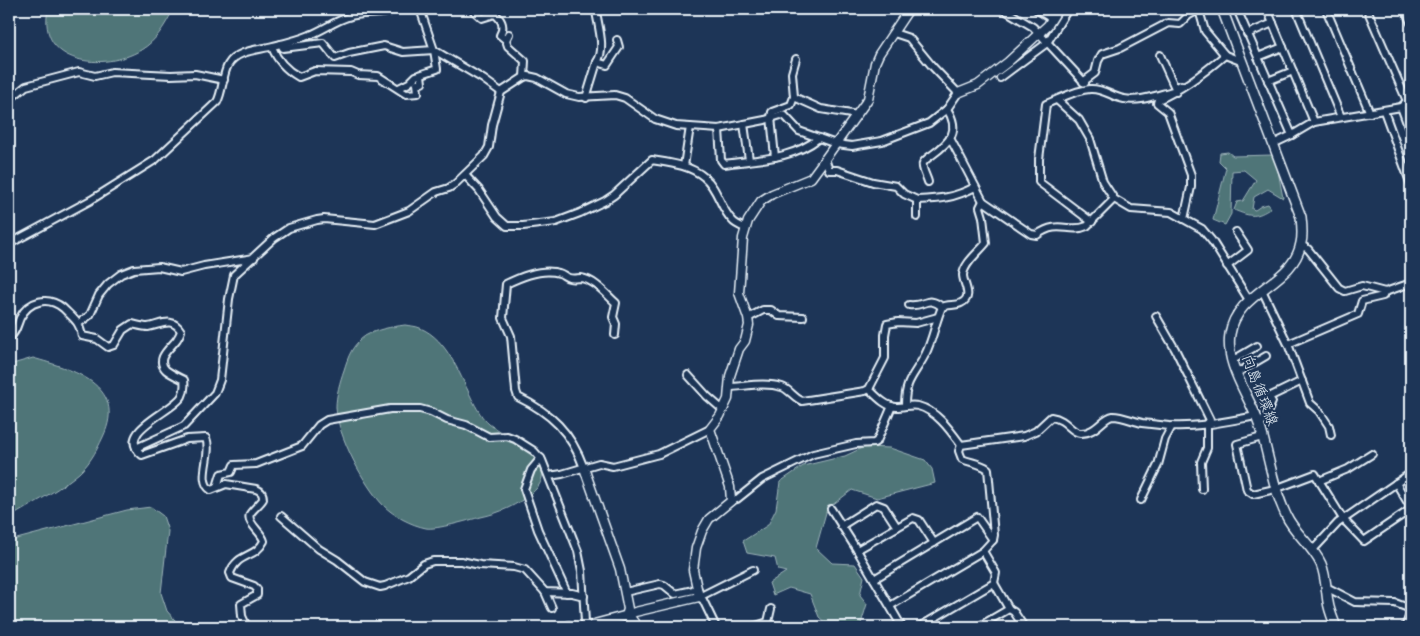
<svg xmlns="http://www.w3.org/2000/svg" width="1420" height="636" font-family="Mynerve,'Klee One',sans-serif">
<rect width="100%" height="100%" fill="#1d3557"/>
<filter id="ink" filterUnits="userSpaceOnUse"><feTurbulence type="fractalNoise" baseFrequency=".02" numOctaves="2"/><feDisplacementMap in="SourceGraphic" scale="10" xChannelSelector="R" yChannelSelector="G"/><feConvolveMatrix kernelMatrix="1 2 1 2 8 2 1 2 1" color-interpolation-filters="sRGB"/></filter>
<g filter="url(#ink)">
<g fill="#4f7578" stroke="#9cb3b8">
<path d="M 48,9 L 173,9 L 172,12 C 164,27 156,41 141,50 C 104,72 37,65 48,9 Z"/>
<path d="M 1228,152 L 1233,156 L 1273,155 L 1276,160 L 1283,198 L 1268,189 L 1254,197 L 1252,209 L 1255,210 L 1261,206 L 1268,204 L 1271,208 C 1256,218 1251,217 1234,210 L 1237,202 L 1243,201 L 1256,180 L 1244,170 L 1232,171 L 1231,214 L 1225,225 L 1213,220 L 1226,168 L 1219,161 L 1220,153 Z"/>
<path d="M 405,325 C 410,326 416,326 420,328 C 448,339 461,378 474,403 C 478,410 482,418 489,424 C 510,440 565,464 532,493 C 517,505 500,513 481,517 C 469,520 436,530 426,528 C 411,525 394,516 383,505 C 364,485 337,435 336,407 C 336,396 340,381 344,370 C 348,357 352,345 365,336 C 377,329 391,327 405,325 Z"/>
<path d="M 33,358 C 72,369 128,385 103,437 C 96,452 88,467 74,477 C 54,493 30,505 9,518 L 9,365 Z"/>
<polygon points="864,447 890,448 925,460 932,469 935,483 877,498 852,490 827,509 816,548 832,563 855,564 864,577 860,595 867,604 860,627 830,627 819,617 810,594 789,588 773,595 769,583 786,572 778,570 775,558 747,553 743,541 768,525 776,509 780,482 803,466 845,456"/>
<polygon points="151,507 163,516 168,531 161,593 167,611 181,627 9,627 9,541 127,510"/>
</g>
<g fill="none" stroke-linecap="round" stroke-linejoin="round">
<defs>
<g id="minor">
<path d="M 472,9 L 482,18 L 495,14 C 502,20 505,26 500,35 L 506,40"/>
<polyline points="1003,9 1033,27 1085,83"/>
<polyline points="1036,9 1052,19"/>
<polyline points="1237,9 1292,135"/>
<polyline points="1267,9 1314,122"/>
<polyline points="1296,9 1341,117"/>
<polyline points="1326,9 1370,113"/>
<polyline points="1405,9 1411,23"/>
<polyline points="1199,10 1205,31 1225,55"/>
<polyline points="509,34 506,40 508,46 525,61 524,77"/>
<polyline points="1247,34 1273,23"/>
<polyline points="281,44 283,48 323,43 335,58 349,53 384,46 403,52 434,50 483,79 501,92"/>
<path d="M 272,47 C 277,60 286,70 299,77 L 315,71 L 351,72 L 358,75 L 378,76 L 406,94 L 418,93 L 417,83 L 422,83 L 421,75"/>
<polyline points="1160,55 1175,88 1181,85"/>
<polyline points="1258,57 1283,47"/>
<path d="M 597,62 C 606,49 598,26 596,11 L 597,9"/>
<polyline points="1000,78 1047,43 1068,9"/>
<polyline points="1268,81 1293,71"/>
<polyline points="1083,82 1095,73 1098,61 1102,54 1120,48 1168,23 1180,24 1189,15 1200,9"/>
<polyline points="399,88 409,83 416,76 437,69 434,50 420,9"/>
<polyline points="794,97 792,73 796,59"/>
<polyline points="586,98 597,62 607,65 619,47 617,40"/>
<polyline points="9,100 26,86 79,72 95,76 112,72 171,75 195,74 224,80"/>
<polyline points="1057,100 1079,120 1090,139 1103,182 1114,199 1131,209 1171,212 1202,229 1212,241 1249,300"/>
<polyline points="1401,107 1411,134"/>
<polyline points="1384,111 1411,185"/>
<polyline points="744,124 749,160"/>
<path d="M 719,129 L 721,160 L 724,164 C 758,159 791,160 819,138"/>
<path d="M 950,138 L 983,201 L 1031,234 L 1037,235 C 1059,219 1069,234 1087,226 L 1114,199"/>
<polyline points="1273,144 1292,135 1314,122 1401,107 1407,101 1367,9"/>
<polyline points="775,157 771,117 772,112 791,105 794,97 821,109 857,115"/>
<polyline points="825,159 829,170 837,170 873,182 896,186 904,194 917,200 917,217"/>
<polyline points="684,166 690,127"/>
<path d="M 465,175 L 479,190 L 497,217 L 507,226 L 523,226 L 556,222 L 580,213 L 605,201 L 614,195 L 652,160 C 670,163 690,165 704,177 C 718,188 720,208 732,220 C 735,224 740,226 745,228"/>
<path d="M 928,182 C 927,177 921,168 923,163 C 925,160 929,157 932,155 C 950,142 961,131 947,109"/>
<path d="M 917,200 C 940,199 954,198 975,187"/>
<path d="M 1184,219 L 1191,187 L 1191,175 L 1168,112 L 1157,103 L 1158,100 C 1183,89 1204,73 1225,55 L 1238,60 L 1241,59"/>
<path d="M 1092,222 L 1039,182 L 1039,159 L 1046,104 C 1060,99 1075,90 1090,89 C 1103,88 1112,97 1124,99 C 1140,102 1157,95 1173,91 L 1176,92"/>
<path d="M 9,244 L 91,200 L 155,160 L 217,102 C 223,91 222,76 228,65 C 236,50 259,50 273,46 C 285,43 298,40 310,35 C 323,30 335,21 348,17 C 363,11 381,17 396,9"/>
<polyline points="1301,245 1308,249 1339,288 1345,291 1362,286 1385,292 1411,283"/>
<polyline points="1227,266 1248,250 1236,232"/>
<polyline points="1262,290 1288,344 1310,403 1319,411 1329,426 1331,435"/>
<path d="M 909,305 C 925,307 928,295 942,307"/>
<polyline points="1156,316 1175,349 1210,420 1207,424 1207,448 1201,462 1202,489"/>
<polyline points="748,318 763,310 771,310 779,316 803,317"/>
<polyline points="79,323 90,315 99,295 108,284 121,274 134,269 159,267 181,272 204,266 254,258"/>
<path d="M 9,338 C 16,333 17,325 20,318 C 29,300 48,296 63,308 C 74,319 79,321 82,336 L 97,339 L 108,347 L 114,345 L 123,330 L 132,324 C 137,325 143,327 148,327 C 161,325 172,316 181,331 C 180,334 179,336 177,339 C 172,347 154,358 166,370 C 171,374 178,377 184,380 C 185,386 185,390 182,396 C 173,412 114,431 142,455 L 187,439 L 206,438 C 213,454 196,480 211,490 L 226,484 L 256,489 C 261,491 263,493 263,499 C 260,504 253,509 250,514 C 246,523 262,532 264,541 C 255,559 238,552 230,573 L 232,578 L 254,586 L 257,589 L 257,595 L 241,604 L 242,616 L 247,627"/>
<polyline points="1288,344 1358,314 1362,301 1383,296 1385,292"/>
<polyline points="1233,360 1257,346"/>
<polyline points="1237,373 1266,356"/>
<polyline points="688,375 707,396 723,410"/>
<path d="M 730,387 C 747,386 765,382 782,387 C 789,389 794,398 802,401 L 865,391 L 869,389 L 885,358 L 885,335 L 887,324 L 898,322 L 916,323 L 938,317"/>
<path d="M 869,389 C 876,396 887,408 898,407 C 905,407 910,404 918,406 C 937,411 950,430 961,445"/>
<path d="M 905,405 C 905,380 914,376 925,355 C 933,339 935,323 942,307 C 948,304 956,306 961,303 C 974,297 963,284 963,275 C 964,263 979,252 986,243 L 983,217 L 980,207 L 983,201"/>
<polyline points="1259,425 1263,422 1272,402 1269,397 1302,381"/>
<polyline points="1262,437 1237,444 1247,490 1253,494 1275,489 1315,474 1343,519 1364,541 1411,509"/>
<polyline points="136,448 184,426 215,393 220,380 229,299 234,275 274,238 289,228 317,220 324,219 375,224 409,211 436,192 449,188 455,184 484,156 489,147 492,125 501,92 524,77 528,76 537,78 566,94 579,97 615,95 625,98 655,119 676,126 719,129 765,120 781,115 785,116 799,131 836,144 852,146 882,141 929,123 947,109 958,93 932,66 909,38 894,33"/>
<polyline points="541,458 531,470 524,489 538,530 567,593"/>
<path d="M 584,468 C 571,432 551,413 518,397 L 516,391 L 511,336 L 503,318 L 506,284 C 520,277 543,268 559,273 C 563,274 565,277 569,278 C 573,279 577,278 581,278 C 595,280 606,294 616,303 L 613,317 L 616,324 L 615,335"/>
<polyline points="549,476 562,474 599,463 613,466 659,454 710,429"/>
<polyline points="1319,481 1348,469 1372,454"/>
<polyline points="1396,483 1411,508"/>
<polyline points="217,487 221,474 231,472 234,465 256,464 302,446 319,425 327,420 390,409 420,409 431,412 447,420 466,425 489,437 507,436 515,439 534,451 542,460 578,551 582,571 585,622 590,627"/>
<polyline points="1141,500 1158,465 1165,439 1172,426"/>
<polyline points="731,501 737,499 762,479 813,454 856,444 874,443 877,441 892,406"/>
<polyline points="831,509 857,550 902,627"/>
<polyline points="281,516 319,549 337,560 365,582 380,587 385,586 409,576 424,564 433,561 461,561 480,565 514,567 525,570 545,592 572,593 584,596"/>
<polyline points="841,526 876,504 884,507 897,527"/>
<path d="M 993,540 L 994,535 L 988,469 C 980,463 971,463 962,459 L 959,451 L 961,445 L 1024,436 L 1036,431 L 1051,417 C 1067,419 1070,432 1080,433 C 1096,434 1103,417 1113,416 C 1122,416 1133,421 1142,423 C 1151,424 1160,425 1169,426 C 1198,428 1228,421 1256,416"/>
<polyline points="857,550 913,518 919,520 934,543"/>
<polyline points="1312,551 1338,523 1411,473"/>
<polyline points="874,579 977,517 993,540 983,551 890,606"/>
<polyline points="994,583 1009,609"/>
<polyline points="1326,589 1330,589 1355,602 1395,603 1411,609"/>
<polyline points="545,592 552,608"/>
<polyline points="625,592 660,584 664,585 675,594 698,589"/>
<polyline points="569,625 576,627"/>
<polyline points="626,627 632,621"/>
<polyline points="716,627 703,600 699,597 753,570"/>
<polyline points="753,627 768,622 771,609"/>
<polyline points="919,627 994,583 996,573 983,551"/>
<polyline points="978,627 1009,609 1014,612 1024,627"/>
<polyline points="1405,627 1411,612"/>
</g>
<g id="tertiary">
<polyline points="958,93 978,85 1008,62 1048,25 1058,9"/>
<polyline points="584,468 620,569 628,609 626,616"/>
<polyline points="626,616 635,612 699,597 693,570 696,548 702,531 709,519 731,501 730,487 710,429 720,416 728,399 730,376 739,349 745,341 749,325 748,318 739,293 743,238 748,221 761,201 772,194 811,178 825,159 868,99 875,63 879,54 909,9"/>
</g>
<g id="secondary">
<path d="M 1222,9 L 1301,217 C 1302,226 1303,235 1301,243 C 1294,284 1237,290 1230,334 C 1225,365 1249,395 1259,424 C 1269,454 1272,486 1286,515 C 1294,533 1313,546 1321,564 C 1326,576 1326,590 1328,602 C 1329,610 1333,619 1336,627"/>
<polyline points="592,627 596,624 626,616 631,619 637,627"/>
</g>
</defs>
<use href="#minor" stroke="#e8f1f8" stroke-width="10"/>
<use href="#tertiary" stroke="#e8f1f8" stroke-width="11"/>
<use href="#secondary" stroke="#e8f1f8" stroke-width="12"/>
<use href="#minor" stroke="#1d3557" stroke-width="6"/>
<use href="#tertiary" stroke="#1d3557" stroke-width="8"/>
<use href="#secondary" stroke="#1d3557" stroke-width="9"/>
</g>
</g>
<g text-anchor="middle" stroke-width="4" stroke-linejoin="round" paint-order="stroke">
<g font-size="15" fill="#e8f1f8" stroke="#1d3557">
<text transform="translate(1260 390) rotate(69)" y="5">向島循環線</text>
</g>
</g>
<rect width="1420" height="636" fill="none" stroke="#1d3557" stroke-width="30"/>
<rect x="15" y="15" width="1390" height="606" fill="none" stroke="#e8f1f8" stroke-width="2" filter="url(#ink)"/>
</svg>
